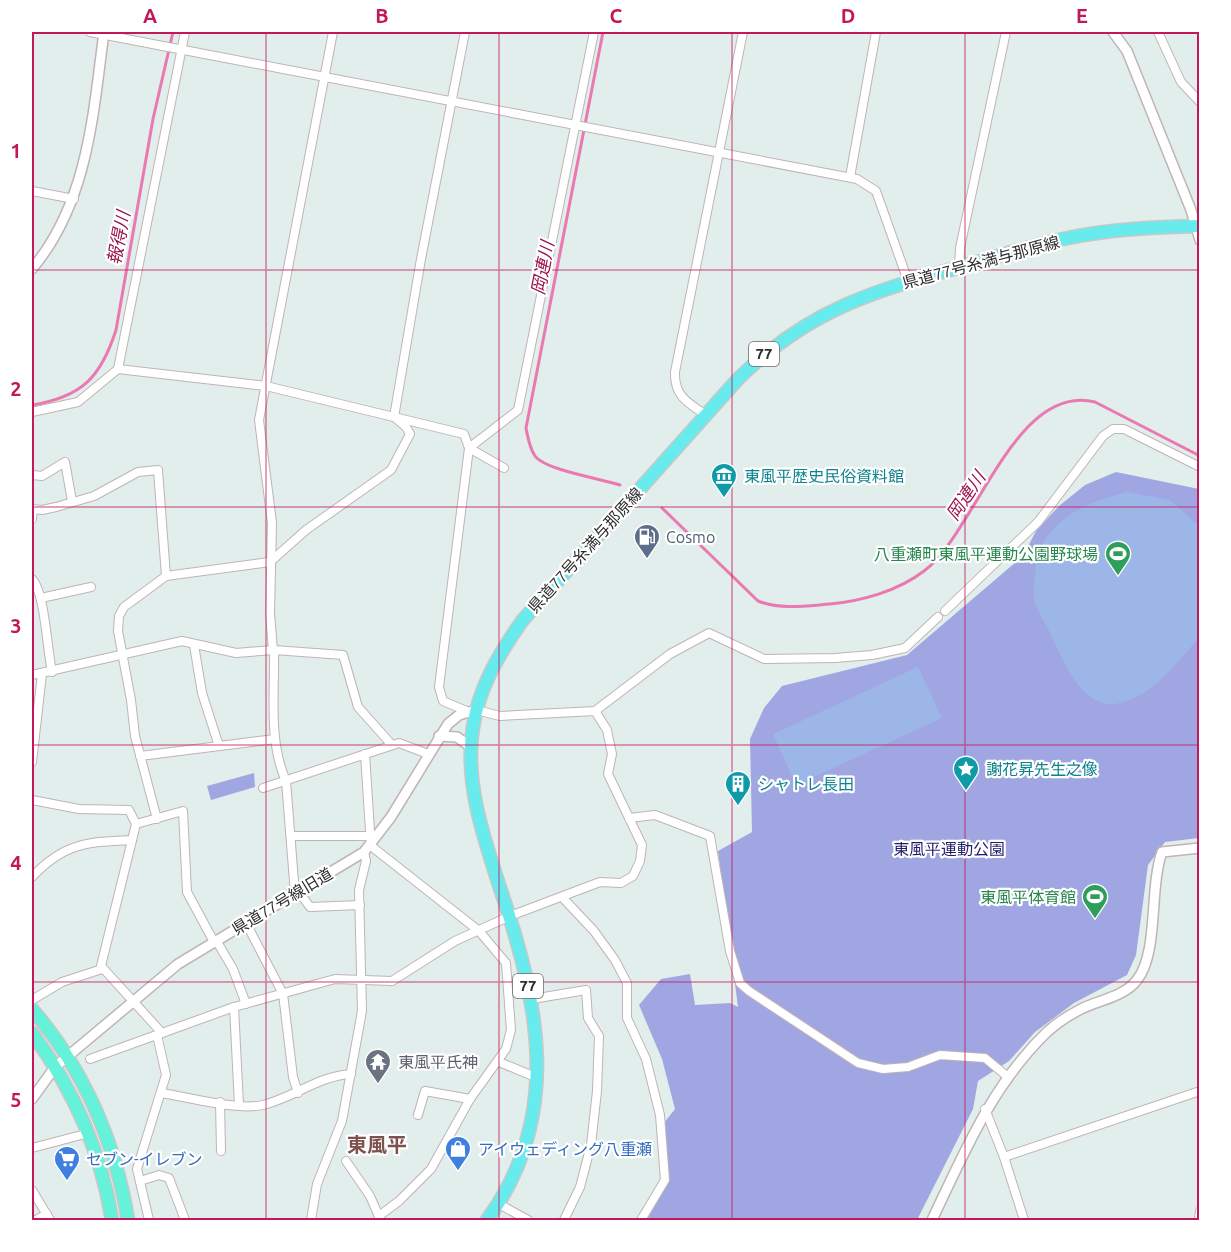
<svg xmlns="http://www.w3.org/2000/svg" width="1231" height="1252" font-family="Ubuntu,'Noto Sans JP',sans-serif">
<rect width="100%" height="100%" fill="#e1eeeb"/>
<g fill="#a0a6e2">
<polygon points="1116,472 1199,489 1199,838 1165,842 1148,865 1136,955 1127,975 1074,1003 1035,1032 1009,1061 978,1081 973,1109 917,1220 647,1220 667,1177 660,1128 675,1109 662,1059 639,1005 661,979 690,974 695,1005 730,1003 738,1007 718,851 752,832 750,739 764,708 782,686 907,655 1023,556 1036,531 1059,506 1085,485"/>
<polygon points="254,773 255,787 211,800 207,786"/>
</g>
<g fill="#9cb6e8">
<path d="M 1127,492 L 1170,500 L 1199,526 L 1199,638 C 1177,662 1149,701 1114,704 C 1078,706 1061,654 1048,629 C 1044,621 1036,609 1034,600 C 1033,592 1036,557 1039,550 C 1058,513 1090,502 1127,492 Z"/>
<polygon points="918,667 942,718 796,785 773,734"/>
</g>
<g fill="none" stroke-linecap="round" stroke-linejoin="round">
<g stroke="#eb79b1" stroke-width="3">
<path d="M 603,32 L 526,428 C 528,438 529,447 535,456 C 545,470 602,479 620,485"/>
<path d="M 32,405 C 82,397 101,377 116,330 L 153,119 L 173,32"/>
<path d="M 662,508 L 758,601 C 781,610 805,606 830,604 C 862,601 898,591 924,571 C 976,532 1015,382 1095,402 L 1200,456"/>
</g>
<defs>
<g id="minor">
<polyline points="90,32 857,179 876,191 908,281"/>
<polyline points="1158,32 1181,82 1200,102"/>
<polyline points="850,177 876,32"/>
<polyline points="32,191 74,199"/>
<polyline points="959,268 960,248 1006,32"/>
<polyline points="118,369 266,386 464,434 469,448 504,468"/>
<polyline points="32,412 78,402 118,369 185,32"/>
<path d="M 706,415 C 688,403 674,396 675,372 L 743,32"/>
<polyline points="394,417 421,259 465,32"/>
<polyline points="32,475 42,476 65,462 72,501"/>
<polyline points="32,509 42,510 56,507 94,496 138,472 158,470 166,576"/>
<polyline points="32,519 33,509"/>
<path d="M 32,579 C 45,592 47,650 52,672"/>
<polyline points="41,598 91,587"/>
<polyline points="945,611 1038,522 1103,436 1113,429 1124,429 1200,467"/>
<polyline points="194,645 202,693 219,746"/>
<polyline points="32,675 182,641 236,653 273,650 270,613 272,523 259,420 333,32"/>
<polyline points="476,710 500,716 595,711 670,654 709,633 764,659 835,658 872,655 905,648 938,617"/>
<polyline points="469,712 443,701 439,687 469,448 518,410 594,32"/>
<polyline points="365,754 371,846 479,931 506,963 511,1030 506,1049 470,1099 431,1169 399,1201 379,1216"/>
<polyline points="140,756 275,739"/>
<polyline points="32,762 42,674"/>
<polyline points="263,788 399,743 428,754"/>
<polyline points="32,800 79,809 129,810 136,824 101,966 162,1033"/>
<polyline points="629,818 655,815 710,836 730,951 740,983 749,991 858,1063 883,1069 908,1067 940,1055 985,1058 1008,1077"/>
<polyline points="157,819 135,736 131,700 118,631 119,616 124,607 166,576 270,562 306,530 391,470 410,434 406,427 394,417"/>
<polyline points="136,824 183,811 187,892 214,942"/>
<polyline points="291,836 369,836"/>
<path d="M 32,877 C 64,843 87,842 132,840"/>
<polyline points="299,892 310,907 360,905"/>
<path d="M 295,894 L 286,781 C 268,741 275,692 274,650 L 343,655 L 358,707 L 392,745"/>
<polyline points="562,897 594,931 615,960 627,983 627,1018 646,1059 660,1115 665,1180 641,1220"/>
<polyline points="246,923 283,994 293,1077 298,1093"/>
<polyline points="216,940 233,969 246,1004"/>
<polyline points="532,999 586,990 588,1018 599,1036 597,1091 591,1145 580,1187 564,1220"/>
<polyline points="32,1000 62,982 102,969"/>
<polyline points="234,1007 239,1105"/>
<polyline points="90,1059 234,1007 335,979 392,981 455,941 510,916 600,882 621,883 633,876 640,861 642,845 608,774 612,754 607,730 595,711"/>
<polyline points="499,1062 538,1078"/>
<path d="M 161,1093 C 189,1097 237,1111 263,1105 C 295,1097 318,1076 351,1074"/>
<polyline points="220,1102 221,1151"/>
<polyline points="985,1109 1004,1157 1024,1220"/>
<polyline points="418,1115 425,1091 470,1099"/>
<polyline points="32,1148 89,1133"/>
<polyline points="1004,1157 1200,1091"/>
<polyline points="346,1161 370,1196 380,1219"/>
<polyline points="140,1181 159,1175 169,1178 185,1220"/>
<polyline points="32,1190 50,1220"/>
<polyline points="499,1204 528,1220"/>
<polyline points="36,1220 47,1214"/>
<polyline points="149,1220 137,1169 166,1075 157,1035"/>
<polyline points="311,1220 317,1184 342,1121 362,1011 359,890 366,861 364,852"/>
<polyline points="1199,1220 1200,1211"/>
</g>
<g id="tertiary">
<polyline points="1113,32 1127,51 1191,210 1200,240"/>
<path d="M 32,269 C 88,202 93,115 104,32"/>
<polyline points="439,736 457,737 471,747"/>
<polyline points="32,1099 55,1067 178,964 364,852 391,817 448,724 459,715 476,710"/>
<path d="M 932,1220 C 964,1153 992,1085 1047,1032 C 1057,1023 1069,1015 1081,1009 C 1099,1000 1124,997 1137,980 C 1159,952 1149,888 1162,852 L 1200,848"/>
</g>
<path id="primary" d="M 487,1220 C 563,1117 539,1003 501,891 C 484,839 464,782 473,727 C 479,686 500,653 522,621 L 738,379 C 810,308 877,290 971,264 C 1003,255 1036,244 1068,238 C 1111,229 1156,227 1200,226"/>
<g id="trunk">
<path d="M 32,1009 C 84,1070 115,1141 128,1220"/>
<path d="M 32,1033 C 73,1089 101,1151 112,1220"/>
</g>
</defs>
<use href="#minor" stroke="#c0b4b4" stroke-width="10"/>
<use href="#tertiary" stroke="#c0b4b4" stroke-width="12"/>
<use href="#primary" stroke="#c8c8c8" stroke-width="15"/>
<use href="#trunk" stroke="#c8c8c8" stroke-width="15"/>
<use href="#minor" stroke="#fff" stroke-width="8"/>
<use href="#tertiary" stroke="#fff" stroke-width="9"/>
<use href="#primary" stroke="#67ebec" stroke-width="12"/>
<use href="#trunk" stroke="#64f2da" stroke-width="12"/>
</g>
<path fill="none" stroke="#c2185b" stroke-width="1.5" stroke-opacity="0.55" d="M 266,32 L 266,1220M 499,32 L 499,1220M 732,32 L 732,1220M 965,32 L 965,1220M 32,270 L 1200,270M 32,507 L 1200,507M 32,745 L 1200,745M 32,982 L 1200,982"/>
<defs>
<symbol id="museum-pin" viewBox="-11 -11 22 30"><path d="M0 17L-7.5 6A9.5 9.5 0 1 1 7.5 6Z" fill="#0f9aa8" stroke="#fff"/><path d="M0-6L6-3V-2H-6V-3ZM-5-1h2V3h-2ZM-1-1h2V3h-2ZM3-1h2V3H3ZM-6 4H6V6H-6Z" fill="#fff"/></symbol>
<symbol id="fuel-pin" viewBox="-11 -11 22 30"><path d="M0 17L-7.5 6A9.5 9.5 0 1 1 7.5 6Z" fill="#5c6f8a" stroke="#fff"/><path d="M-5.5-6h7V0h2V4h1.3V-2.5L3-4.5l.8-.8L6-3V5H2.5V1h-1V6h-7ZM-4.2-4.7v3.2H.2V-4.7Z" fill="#fff"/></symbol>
<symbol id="stadium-pin" viewBox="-11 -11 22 30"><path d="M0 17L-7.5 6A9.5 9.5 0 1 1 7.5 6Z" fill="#2e9e5b" stroke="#fff"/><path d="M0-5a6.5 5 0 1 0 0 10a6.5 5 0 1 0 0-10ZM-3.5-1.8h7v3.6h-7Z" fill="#fff"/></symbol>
<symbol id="sight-pin" viewBox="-11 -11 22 30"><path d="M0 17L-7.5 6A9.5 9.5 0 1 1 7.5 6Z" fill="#0f9aa8" stroke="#fff"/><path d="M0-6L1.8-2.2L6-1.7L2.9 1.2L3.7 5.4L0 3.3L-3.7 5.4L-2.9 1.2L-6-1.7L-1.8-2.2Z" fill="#fff"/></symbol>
<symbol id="building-pin" viewBox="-11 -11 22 30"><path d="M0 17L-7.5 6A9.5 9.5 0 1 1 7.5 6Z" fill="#0f9aa8" stroke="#fff"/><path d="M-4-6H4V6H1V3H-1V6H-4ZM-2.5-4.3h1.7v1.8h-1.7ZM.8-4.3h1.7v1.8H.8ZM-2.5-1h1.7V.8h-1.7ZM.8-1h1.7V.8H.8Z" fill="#fff"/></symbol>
<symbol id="temple-pin" viewBox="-11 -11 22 30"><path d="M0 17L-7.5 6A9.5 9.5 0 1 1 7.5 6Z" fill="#6b7280" stroke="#fff"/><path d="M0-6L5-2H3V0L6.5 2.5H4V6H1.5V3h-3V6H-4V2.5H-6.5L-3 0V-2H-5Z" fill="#fff"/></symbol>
<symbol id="shop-pin" viewBox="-11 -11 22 30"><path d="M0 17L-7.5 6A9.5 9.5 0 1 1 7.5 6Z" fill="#3f7fe0" stroke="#fff"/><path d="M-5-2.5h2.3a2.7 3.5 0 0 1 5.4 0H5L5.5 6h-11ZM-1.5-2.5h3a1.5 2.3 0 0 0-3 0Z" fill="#fff"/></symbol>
<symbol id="supermarket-pin" viewBox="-11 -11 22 30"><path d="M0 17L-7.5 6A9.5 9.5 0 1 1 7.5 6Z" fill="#3f7fe0" stroke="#fff"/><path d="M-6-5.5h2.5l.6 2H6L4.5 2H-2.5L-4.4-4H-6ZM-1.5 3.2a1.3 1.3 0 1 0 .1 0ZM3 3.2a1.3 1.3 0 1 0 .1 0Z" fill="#fff"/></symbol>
</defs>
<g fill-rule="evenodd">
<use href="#museum-pin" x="709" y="461" width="30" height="40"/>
<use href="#fuel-pin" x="632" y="522" width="30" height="40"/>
<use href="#stadium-pin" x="1103" y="539" width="30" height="40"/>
<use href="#sight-pin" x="951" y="754" width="30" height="40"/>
<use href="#building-pin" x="723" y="769" width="30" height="40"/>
<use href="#stadium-pin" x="1080" y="882" width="30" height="40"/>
<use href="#temple-pin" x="363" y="1047" width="30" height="40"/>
<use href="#shop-pin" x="443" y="1134" width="30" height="40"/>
<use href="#supermarket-pin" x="52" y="1144" width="30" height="40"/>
</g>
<g text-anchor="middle" stroke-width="4.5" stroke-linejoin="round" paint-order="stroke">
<g fill="#fff" stroke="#6c6c6c" stroke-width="1.5">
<rect x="749" y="342" width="30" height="24" rx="4.5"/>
<rect x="513" y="974" width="30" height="24" rx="4.5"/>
</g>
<g font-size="15" font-weight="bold" fill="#2d2d2d">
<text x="764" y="359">77</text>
<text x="528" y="991">77</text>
</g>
<g font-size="16" fill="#2d2d2d" stroke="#fff">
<text transform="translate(981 262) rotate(-15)" y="6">県道77号糸満与那原線</text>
<text transform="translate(585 550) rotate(-48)" y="6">県道77号糸満与那原線</text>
<text transform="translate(282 901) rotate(-31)" y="6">県道77号線旧道</text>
</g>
<g font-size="16" fill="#0d838f" stroke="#fff" text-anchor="start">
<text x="744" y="482">東風平歴史民俗資料館</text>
<text x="986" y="775">謝花昇先生之像</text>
<text x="758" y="790">シャトレ長田</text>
</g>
<g font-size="16" fill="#4e5e75" stroke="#fff" text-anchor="start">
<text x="666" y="543">Cosmo</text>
</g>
<g font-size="16" fill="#27864d" stroke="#fff" text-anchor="end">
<text x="1098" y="560">八重瀬町東風平運動公園野球場</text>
<text x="1076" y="903">東風平体育館</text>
</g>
<g font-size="16" fill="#211e69" stroke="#fff">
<text x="949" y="855">東風平運動公園</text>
</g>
<g font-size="16" fill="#5b616d" stroke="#fff" text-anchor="start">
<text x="398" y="1068">東風平氏神</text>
</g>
<g font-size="16" fill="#366cbe" stroke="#fff" text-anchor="start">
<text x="478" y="1155">アイウェディング八重瀬</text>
<text x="86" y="1165">セブン-イレブン</text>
</g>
<g font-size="18" font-style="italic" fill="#9b134c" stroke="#fff">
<text transform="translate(119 238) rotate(-79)" y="6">報得川</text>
<text transform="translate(543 268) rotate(-79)" y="6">岡連川</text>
<text transform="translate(966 496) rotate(-56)" y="6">岡連川</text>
</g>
<g font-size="20" font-weight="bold" fill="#7d514e" stroke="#fff">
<text x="377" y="1152">東風平</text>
</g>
</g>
<rect width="1231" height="1252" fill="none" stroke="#ffffff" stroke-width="66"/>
<rect x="33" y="33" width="1165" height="1186" fill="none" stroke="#c2185b" stroke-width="2"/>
<g font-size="20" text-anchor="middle" font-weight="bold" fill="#c2185b">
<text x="150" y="23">A</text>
<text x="382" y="23">B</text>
<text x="616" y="23">C</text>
<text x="848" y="23">D</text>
<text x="1082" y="23">E</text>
<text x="16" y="158">1</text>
<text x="16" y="396">2</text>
<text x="16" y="633">3</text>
<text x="16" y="870">4</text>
<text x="16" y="1107">5</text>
</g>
</svg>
